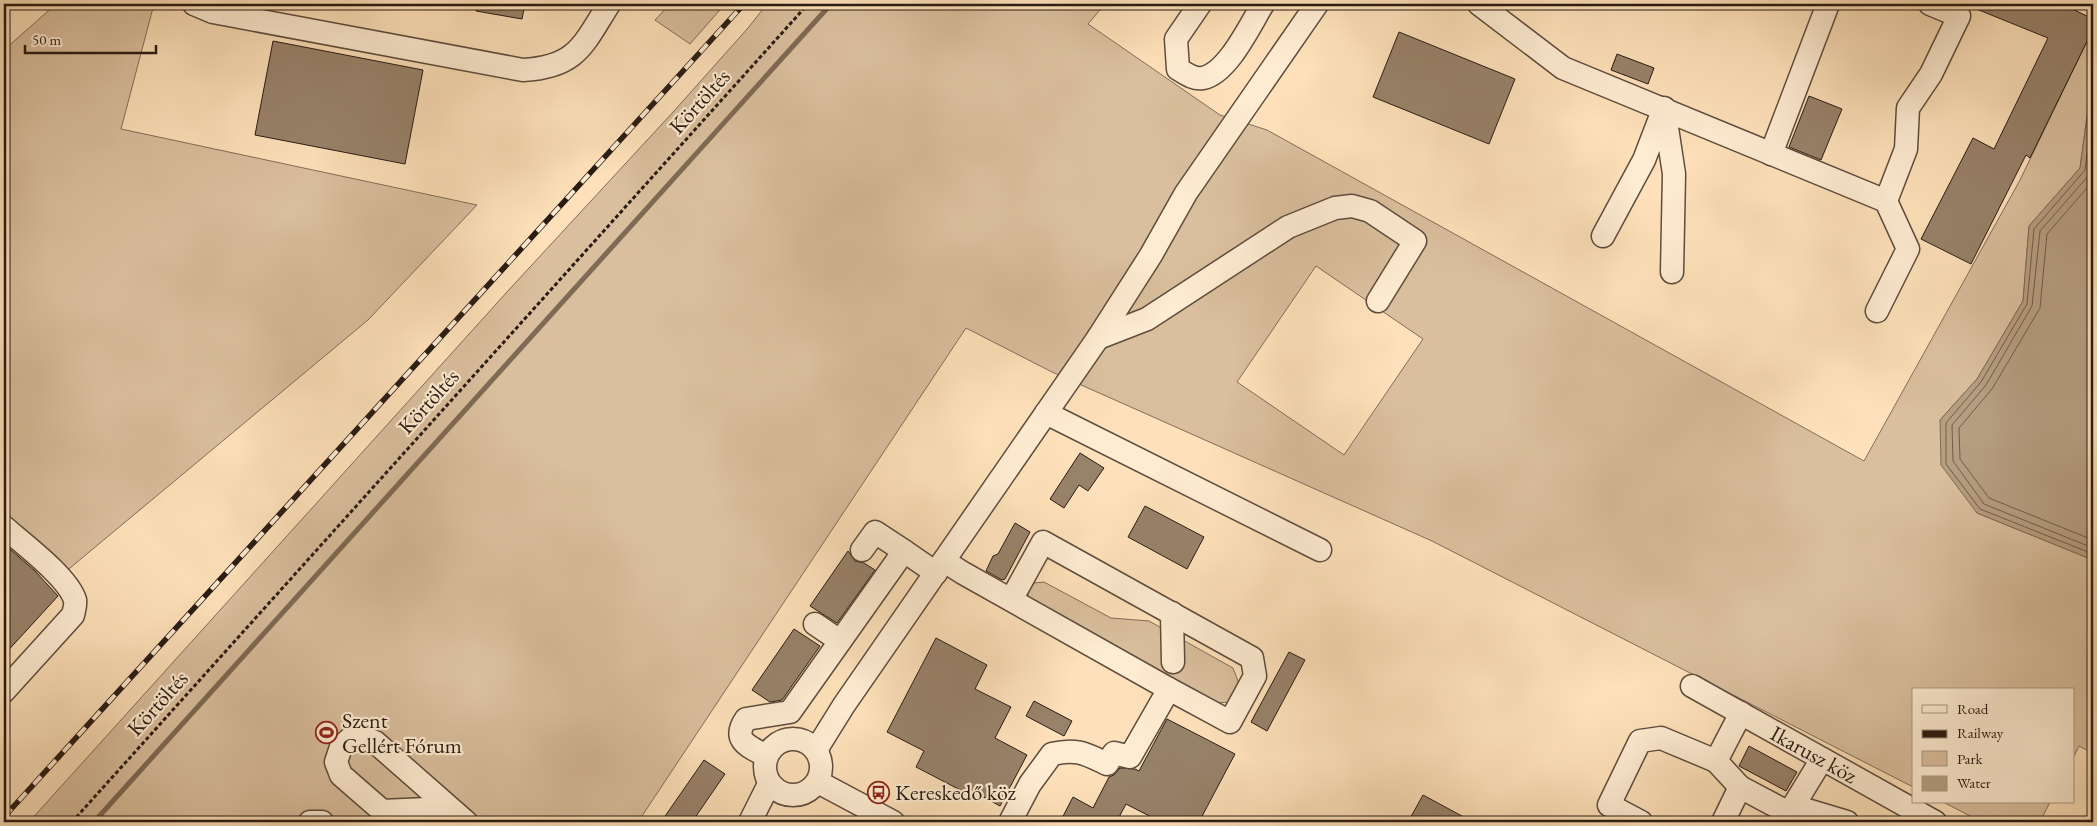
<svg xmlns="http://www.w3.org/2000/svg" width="2097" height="826" font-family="'EB Garamond',serif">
<rect width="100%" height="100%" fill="#fee1ba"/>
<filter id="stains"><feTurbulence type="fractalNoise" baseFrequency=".004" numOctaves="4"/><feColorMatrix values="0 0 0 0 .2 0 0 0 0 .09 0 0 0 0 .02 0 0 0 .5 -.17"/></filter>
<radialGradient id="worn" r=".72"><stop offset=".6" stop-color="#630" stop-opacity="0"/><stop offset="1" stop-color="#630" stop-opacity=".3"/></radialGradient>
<g fill="#dabf9e" stroke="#826d58" fill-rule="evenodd">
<polygon points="56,4 154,4 121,129 477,205 368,320 64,573 4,518 4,50"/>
<polygon points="670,4 725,4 690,44 655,20"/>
<path d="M 767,4 L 1105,4 L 1088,24 L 1220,115 L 1267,130 L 1864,461 L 2020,180 L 2093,29 L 2093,98 L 2088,109 L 2080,168 L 2029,226 L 2023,301 L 1977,379 L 1940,420 L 1977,513 L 2093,560 L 2093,753 L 2079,746 L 2073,758 L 2073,690 L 1913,690 L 1913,787 L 1432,541 L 1052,372 L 966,328 L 638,822 L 29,822 L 506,293 L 674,111 L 748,28 ZM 1316,266 L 1423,339 L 1344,455 L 1237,382 Z"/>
<polygon points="1044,582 1111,618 1149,621 1233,668 1240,686 1229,702 1217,703 1028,599 1028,592 1034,583"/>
<polygon points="1943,802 2050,802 2040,822 1982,822"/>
</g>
<polygon fill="#b69e81" stroke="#7e6a55" points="2093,98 2093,560 1977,513 1941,465 1940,420 1977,379 2023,301 2029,226 2080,168 2088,109"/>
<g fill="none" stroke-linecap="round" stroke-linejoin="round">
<g stroke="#705c4a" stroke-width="1">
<polyline points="2093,109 2085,170 2034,229 2027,304 1981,382 1946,423 1946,464 1980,509 2093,554"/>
<polyline points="2093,156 2090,174 2040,231 2032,306 1986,385 1952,425 1953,461 1984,504 2093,548"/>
<polyline points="2093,181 2047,234 2040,308 1992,389 1959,428 1960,459 1989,498 2093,540"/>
</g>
<polyline stroke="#7e6a55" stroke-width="5" points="94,822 831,4"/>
</g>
<g fill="#98826a" stroke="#291b13">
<polygon points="477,4 525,4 522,19 476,11"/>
<polygon points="1964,4 2062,4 2093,19 2093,29 2030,158 2026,155 1971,264 1921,239 1973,138 1994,149 2048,38"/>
<polygon points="1399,32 1515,79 1489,144 1373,97"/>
<polygon points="273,41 423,70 405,164 255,135"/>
<polygon points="1617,54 1654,68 1648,84 1611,70"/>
<polygon points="1809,96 1842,109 1821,160 1789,147"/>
<polygon points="1080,453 1104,468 1088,491 1079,485 1064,508 1050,499"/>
<polygon points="1145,506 1204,537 1187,569 1128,537"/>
<polygon points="1015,523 1030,532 1005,579 1002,580 986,571 993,556 998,554"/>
<polygon points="4,544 35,571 58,596 4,655"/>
<polygon points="848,551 855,561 864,563 875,570 837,623 810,606"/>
<polygon points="794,629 820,646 782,700 770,702 752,690"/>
<polygon points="936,638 987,665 975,689 1011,707 995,738 1027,755 1000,806 969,789 966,793 916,767 924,751 887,732"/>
<polygon points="1289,652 1305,660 1267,731 1251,722"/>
<polygon points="1034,701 1072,721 1064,736 1026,716"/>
<polygon points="1167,719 1235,754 1199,822 1161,822 1126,804 1117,821 1120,822 1060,822 1073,797 1093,808 1109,777 1114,775 1120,768 1135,769 1139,771"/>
<polygon points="1749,746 1797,772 1786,791 1739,766"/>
<polygon points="704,760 725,774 692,822 661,822"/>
<polygon points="1423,795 1473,822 1408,822"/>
</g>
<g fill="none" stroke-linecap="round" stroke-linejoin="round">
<defs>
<g id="minor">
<path d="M 194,4 L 213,12 L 523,70 C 577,67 583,45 609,4"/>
<path d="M 1200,4 L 1176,39 L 1178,69 C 1185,73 1194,80 1203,78 C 1228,73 1250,25 1263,4"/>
<polyline points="1479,4 1563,68 1886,201 1906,149 1908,108 1931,74 1959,16 1930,4"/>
<polyline points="1771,154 1828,4"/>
<polyline points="1603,236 1644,160 1664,108 1674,174 1672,272"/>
<polyline points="1877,311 1908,249 1886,201"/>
<polyline points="1098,338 1147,319 1288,227 1335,208 1352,206 1370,211 1415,241 1378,301"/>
<polyline points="1046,413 1320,550"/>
<path d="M 4,527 C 22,543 68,577 75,600 C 76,605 74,610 73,615 L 4,691"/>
<polyline points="862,550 875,532 904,551"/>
<polyline points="944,561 963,573 1169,689 1230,722 1255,676 1252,658 1043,542 1011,600"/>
<polyline points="1172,613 1173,662"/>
<polyline points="815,624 840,641"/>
<polyline points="1692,686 1935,822"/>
<circle cx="793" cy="767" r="28"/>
<polyline points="816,750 844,705 1098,338 1151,255 1186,193 1317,4"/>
<path d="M 766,756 C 749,746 731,741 746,719 L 790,712 L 904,551 L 936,573"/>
<polyline points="818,782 893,822"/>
<polyline points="1740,787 1789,813 1822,759"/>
<polyline points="382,811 449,808"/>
<polyline points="1784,821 1789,813 1807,810 1847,822"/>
<polyline points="310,822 322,822"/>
<polyline points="395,822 341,775 336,762 341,747 351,738 362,737 375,742 466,822"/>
<polyline points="750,822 769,784"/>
<path d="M 1010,822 L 1030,784 L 1052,754 C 1077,748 1086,754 1107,764 L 1114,753 L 1130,757 L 1169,689"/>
<polyline points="1641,822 1609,805 1640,741 1661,738 1716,761"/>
<polyline points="1723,822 1740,787 1716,761 1741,713"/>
</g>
</defs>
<use href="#minor" stroke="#5e4c3d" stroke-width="25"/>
<polyline stroke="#291b13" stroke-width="3" stroke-dasharray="4 2.5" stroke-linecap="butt" points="72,822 808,4"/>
<use href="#minor" stroke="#feecd2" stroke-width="22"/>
<defs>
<polyline id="rail" points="4,817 744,4"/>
</defs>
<use href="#rail" stroke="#291b13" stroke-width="5.5"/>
<use href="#rail" stroke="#feecd2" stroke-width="4" stroke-dasharray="11" stroke-linecap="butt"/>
</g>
<defs>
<symbol id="stadium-ring" viewBox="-11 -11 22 22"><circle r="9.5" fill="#feecd2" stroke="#8f2418" stroke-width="1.5"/><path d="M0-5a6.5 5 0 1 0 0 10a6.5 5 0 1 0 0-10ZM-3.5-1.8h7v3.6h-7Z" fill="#8f2418"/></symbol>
<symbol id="bus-ring" viewBox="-11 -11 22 22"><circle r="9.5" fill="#feecd2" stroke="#8f2418" stroke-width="1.5"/><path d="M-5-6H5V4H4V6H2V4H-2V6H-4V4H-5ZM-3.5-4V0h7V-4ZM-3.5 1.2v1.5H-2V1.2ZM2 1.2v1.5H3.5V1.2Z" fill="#8f2418"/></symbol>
</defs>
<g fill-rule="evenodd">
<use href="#stadium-ring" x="314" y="720" width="25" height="25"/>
<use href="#bus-ring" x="866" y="780" width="25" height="25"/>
</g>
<g text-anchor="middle" stroke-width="4.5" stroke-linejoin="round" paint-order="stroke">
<g font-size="22" fill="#291b13" stroke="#feecd2">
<text transform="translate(699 101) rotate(-48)" y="8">Körtöltés</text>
<text transform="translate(428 401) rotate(-48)" y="8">Körtöltés</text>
<text transform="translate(157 703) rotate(-48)" y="8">Körtöltés</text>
<text transform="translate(1814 754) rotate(29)" y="8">Ikarusz köz</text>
</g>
<g font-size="22" fill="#291b13" stroke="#feecd2" text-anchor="start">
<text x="342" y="728">Szent<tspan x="342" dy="25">Gellért Fórum</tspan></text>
<text x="895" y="800">Kereskedő köz</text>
</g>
</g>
<rect width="2097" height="826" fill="none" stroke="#fee1ba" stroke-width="20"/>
<rect x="5" y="5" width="2087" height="816" fill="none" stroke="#291b13" stroke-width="2.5"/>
<rect x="10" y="10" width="2077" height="806" fill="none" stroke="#291b13"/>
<rect x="1912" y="688" width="162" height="115" fill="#feecd2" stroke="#a99886"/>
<rect x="1922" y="705" width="25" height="8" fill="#feecd2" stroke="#a99886"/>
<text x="1957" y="714" font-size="15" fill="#291b13">Road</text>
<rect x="1922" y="730" width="25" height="8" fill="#291b13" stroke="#a99886"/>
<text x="1957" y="738" font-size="15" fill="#291b13">Railway</text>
<rect x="1922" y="751" width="25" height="15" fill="#dabf9e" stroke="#a99886"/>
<text x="1957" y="764" font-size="15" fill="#291b13">Park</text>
<rect x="1922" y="776" width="25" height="15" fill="#b69e81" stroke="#a99886"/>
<text x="1957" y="788" font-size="15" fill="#291b13">Water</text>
<path d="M25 45v8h131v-8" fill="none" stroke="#291b13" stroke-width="2.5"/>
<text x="32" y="45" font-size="15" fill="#291b13" stroke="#feecd2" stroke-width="4" paint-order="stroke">50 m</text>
<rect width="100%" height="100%" filter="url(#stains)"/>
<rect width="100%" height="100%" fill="url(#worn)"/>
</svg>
